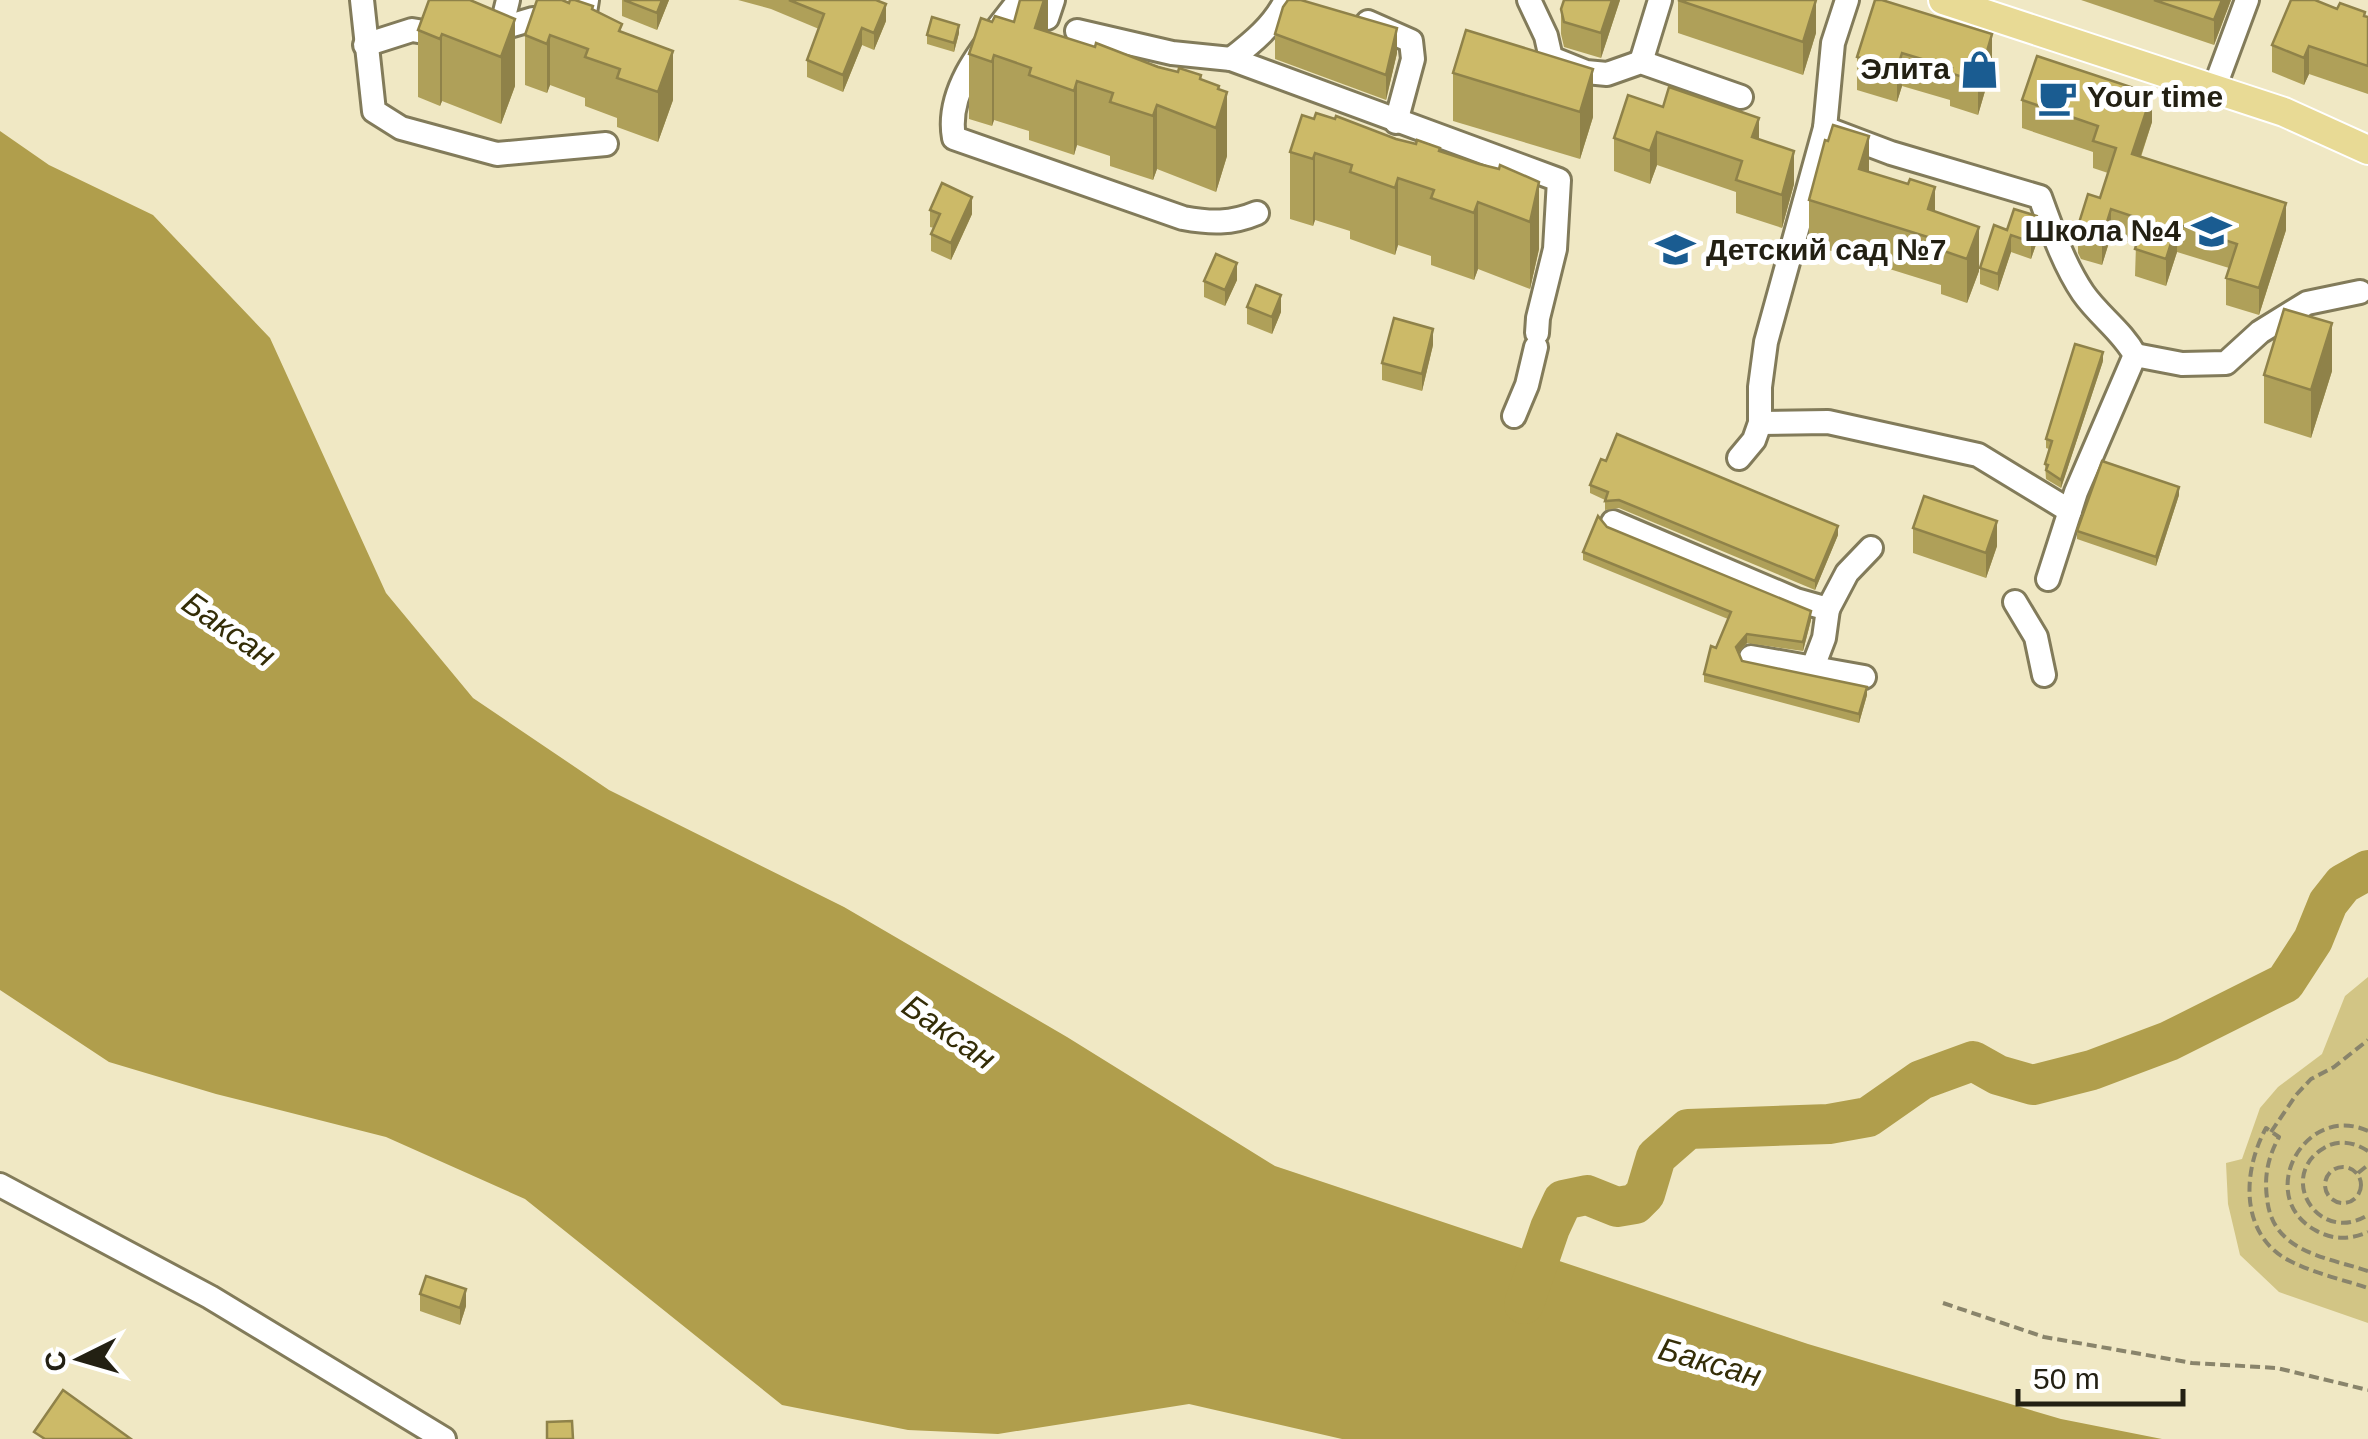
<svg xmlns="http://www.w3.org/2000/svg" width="2368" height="1439" font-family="Helvetica,sans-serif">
<rect width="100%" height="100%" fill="#f0e8c4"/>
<polygon fill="#d2c585" points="2368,977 2368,1323 2279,1292 2240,1255 2228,1204 2226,1163 2242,1159 2260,1108 2278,1087 2322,1054 2345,996"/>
<polygon fill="#b09e4c" points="0,131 49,165 153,215 270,338 386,593 473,698 609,790 844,907 1067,1037 1275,1166 1808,1344 2061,1419 2162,1439 1342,1439 1189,1404 998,1434 908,1430 782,1405 525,1199 386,1137 216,1094 109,1062 0,990"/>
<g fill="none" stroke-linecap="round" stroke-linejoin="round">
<polyline stroke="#b09e4c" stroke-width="40" points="1524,1304 1550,1228 1563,1200 1587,1195 1617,1207 1635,1204 1645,1194 1656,1157 1688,1129 1829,1124 1868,1117 1921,1080 1973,1061 1998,1075 2033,1085 2092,1070 2169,1041 2285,983 2313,940 2328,903 2343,884 2368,870"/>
<defs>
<g id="minor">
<polyline points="362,0 374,111 401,128 497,154 606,144"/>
<polyline points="1529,0 1546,36 1551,58 1586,72 1607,74 1641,62 1741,97"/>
<path d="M 1014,7 C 986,43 945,89 954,138 L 1183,218 C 1210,223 1231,224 1257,213"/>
<polyline points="1047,18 1053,0"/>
<polyline points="1368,22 1411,41 1413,59 1396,122"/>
<polyline points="501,29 508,0"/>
<polyline points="1077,31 1172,53 1231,59 1559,180 1555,249 1538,318 1537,333"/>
<polyline points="489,32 533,19 583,25 587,0"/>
<polyline points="365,45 412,30 448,36"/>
<path d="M 1231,59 C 1252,43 1274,25 1286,0"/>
<polyline points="1641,62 1660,0"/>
<polyline points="2214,89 2247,0"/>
<path d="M 1825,128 L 1891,153 L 2040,197 C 2052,230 2064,265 2083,293 C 2099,316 2122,331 2135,355 L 2076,492 L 2048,579"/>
<polyline points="2135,355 2182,364 2226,363 2260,332 2307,303 2360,292"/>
<polyline points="1514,416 1527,385 1536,347"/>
<polyline points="1760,423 1828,422 1978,455 2070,511"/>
<polyline points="1739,458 1754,440 1760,423 1760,387 1766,342 1825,128 1833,43 1847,0"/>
<polyline points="1613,522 1796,600 1828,609 1847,573 1871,548"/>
<polyline points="2015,602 2036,637 2044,675"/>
<polyline points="1751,657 1864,677"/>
<polyline points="1813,667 1824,638 1828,609"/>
<polyline points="0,1185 210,1297 444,1439"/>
</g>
<polyline id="major" points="1943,0 2284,112 2368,150"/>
</defs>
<use href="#minor" stroke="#827b5a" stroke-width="28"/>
<use href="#major" stroke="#fff" stroke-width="32"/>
<g stroke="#89846b" stroke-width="4" stroke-dasharray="10 5" stroke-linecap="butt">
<path d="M 2368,1131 C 2305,1102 2254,1196 2315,1230 C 2332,1240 2350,1240 2368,1232"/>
<polyline points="2271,1132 2296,1095 2311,1079 2334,1067 2368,1040"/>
<path d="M 2368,1151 C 2354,1142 2338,1139 2324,1148 C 2276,1176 2318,1246 2368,1215"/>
<circle cx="2343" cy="1185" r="18"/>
<polyline points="2358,1173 2368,1165"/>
<path d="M 2368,1271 C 2325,1257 2272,1252 2267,1198 C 2264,1176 2268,1157 2279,1137 L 2266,1128 C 2241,1174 2240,1239 2294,1263 C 2317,1274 2344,1280 2368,1288"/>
<polyline points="1943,1303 2044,1337 2192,1363 2277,1368 2368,1390"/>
</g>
<use href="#minor" stroke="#fff" stroke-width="22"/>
<use href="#major" stroke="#e8da95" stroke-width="28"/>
</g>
<g fill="#afa059">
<polygon points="622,0 669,0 657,30 622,16"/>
<polygon points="738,0 876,0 886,21 874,50 862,45 843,92 807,77 807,60 819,29 771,9"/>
<polygon points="1048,0 1048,32 1201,79 1219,90 1227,156 1216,192 1157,169 1153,180 1110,166 1110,156 1077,145 1074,155 1029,140 1029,131 994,120 992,126 969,119 969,54"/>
<polygon points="1620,0 1601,58 1564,47 1561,34 1561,9"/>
<polygon points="1678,0 1816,33 1803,75 1678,33"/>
<polygon points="1875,0 1992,67 1978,115 1950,106 1950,100 1902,86 1897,102 1857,90 1857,57"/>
<polygon points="2081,0 2231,0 2214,45"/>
<polygon points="593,9 622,32 673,100 658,142 617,127 617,118 585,106 585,98 550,85 547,93 525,85 525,35"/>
<polygon points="2337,9 2368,17 2368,94 2309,74 2304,85 2272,72 2272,45"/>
<polygon points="515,19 515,86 501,124 442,101 440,106 418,97 418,30"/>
<polygon points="1466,30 1593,117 1580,159 1453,121 1453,73"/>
<polygon points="959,33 954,52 927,44 927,35"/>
<polygon points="1275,34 1397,53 1386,100 1275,59"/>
<polygon points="1628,95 1759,139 1794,184 1782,228 1736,213 1736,192 1657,165 1650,184 1614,171 1614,138"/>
<polygon points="2022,100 2152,122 2141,157 2286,230 2259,315 2226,305 2226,278 2229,268 2177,252 2166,286 2135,276 2136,245 2111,236 2102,265 2081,259 2078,253 2078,226 2100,198 2108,173 2093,168 2093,152 2022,128"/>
<polygon points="1314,119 1396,139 1539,182 1539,249 1530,289 1478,269 1474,280 1431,265 1431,256 1398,245 1395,255 1350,239 1350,231 1315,220 1313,226 1290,219 1290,152"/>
<polygon points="1869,172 1908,184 1935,212 1979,271 1967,303 1941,294 1941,285 1809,244 1809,200"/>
<polygon points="930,210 972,214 951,260 931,251 931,234 934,228 930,227"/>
<polygon points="2007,230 2039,236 2031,259 2011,252 1998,291 1980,284 1980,268"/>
<polygon points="1237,280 1225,306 1204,297 1204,281"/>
<polygon points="1247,307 1281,312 1272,334 1247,324"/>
<polygon points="1433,345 1422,391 1382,380 1382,363"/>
<polygon points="2103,361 2061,488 2046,479 2045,464 2049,449 2046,448 2046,439"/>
<polygon points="2332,371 2311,438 2264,423 2264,375"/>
<polygon points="1590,485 1838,535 1815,590 1619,508 1605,510 1605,500 1590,493"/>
<polygon points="2179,495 2156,566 2077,539 2077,531"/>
<polygon points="1607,527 1811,620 1803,651 1747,643 1739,652 1742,661 1867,695 1859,723 1704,682 1704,674 1728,619 1583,560 1583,552"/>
<polygon points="1913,528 1997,546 1986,578 1913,553"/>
<polygon points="420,1294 466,1306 460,1325 420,1311"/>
</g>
<g fill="#8f8249">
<polygon points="662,0 669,0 657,30 657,13"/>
<polygon points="1044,0 1048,0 1048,51 1035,28"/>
<polygon points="1612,0 1620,0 1601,58 1601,33"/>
<polygon points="1816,0 1816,33 1803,75 1803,42"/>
<polygon points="2222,0 2231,0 2214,45 2214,20"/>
<polygon points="886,4 886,21 874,50 874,33"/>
<polygon points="515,19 515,86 501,124 501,57"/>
<polygon points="959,25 959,33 954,52 954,43"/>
<polygon points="862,28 862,45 843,92 843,75"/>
<polygon points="1397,28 1397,53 1386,100 1386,75"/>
<polygon points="442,34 442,101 440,106 440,39"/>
<polygon points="1992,34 1992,67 1978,115 1978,82"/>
<polygon points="550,35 550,85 547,93 547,44"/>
<polygon points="2309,46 2309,74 2304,85 2304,58"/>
<polygon points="673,51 673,100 658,142 658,92"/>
<polygon points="1902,53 1902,86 1897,102 1897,69"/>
<polygon points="994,55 994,120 992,126 992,62"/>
<polygon points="1593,69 1593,117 1580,159 1580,112"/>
<polygon points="1077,81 1077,145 1074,155 1074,91"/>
<polygon points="1219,86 1219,116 1227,92 1227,156 1216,192 1216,128"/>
<polygon points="2152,94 2152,122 2132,182 2132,154"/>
<polygon points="1157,105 1157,169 1153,180 1153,116"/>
<polygon points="1759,118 1759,151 1752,137"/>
<polygon points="1657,132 1657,165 1650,184 1650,151"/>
<polygon points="1869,136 1869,180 1859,169"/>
<polygon points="1794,151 1794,184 1782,228 1782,195"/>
<polygon points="1315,153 1315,220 1313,226 1313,159"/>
<polygon points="1398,178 1398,245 1395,255 1395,188"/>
<polygon points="1539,182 1539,249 1530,289 1530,222"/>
<polygon points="1935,187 1935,231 1928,209"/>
<polygon points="972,197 972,214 951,260 951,243"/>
<polygon points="1478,202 1478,269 1474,280 1474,213"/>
<polygon points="2286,203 2286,230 2259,315 2259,288"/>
<polygon points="2111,209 2111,236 2102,265 2102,238"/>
<polygon points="2039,220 2039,236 2031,259 2031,242"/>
<polygon points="2177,224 2177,252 2166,286 2166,259"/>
<polygon points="1979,227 1979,271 1967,303 1967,259"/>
<polygon points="2011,235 2011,252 1998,291 1998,274"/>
<polygon points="1237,263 1237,280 1225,306 1225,290"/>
<polygon points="1281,295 1281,312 1272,334 1272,317"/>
<polygon points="2332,323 2332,371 2311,438 2311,390"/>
<polygon points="1433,329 1433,345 1422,391 1422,374"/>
<polygon points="2103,352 2103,361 2061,488 2061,480"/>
<polygon points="2179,487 2179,495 2156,566 2156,557"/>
<polygon points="1997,521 1997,546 1986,578 1986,553"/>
<polygon points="1838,526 1838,535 1815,590 1815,581"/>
<polygon points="1811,611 1811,620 1803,651 1803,642"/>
<polygon points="1747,634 1747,643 1736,655 1736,647"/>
<polygon points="1867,687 1867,695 1859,723 1859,714"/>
<polygon points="466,1289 466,1306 460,1325 460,1308"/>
</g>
<g fill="#ccba68" stroke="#8f8249" stroke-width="2.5">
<polygon points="429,0 470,0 515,19 501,57 442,34 440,39 418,30"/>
<polygon points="537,0 562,0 569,3 570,0 575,0 593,6 592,9 622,24 619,31 673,51 658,92 617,78 620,69 585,57 588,49 550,35 547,44 525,35"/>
<polygon points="624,0 662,0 657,13"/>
<polygon points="789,0 876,0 886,4 874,33 862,28 843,75 807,60 824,14"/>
<polygon points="1020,0 1044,0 1035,28 1095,47 1096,43 1158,67 1178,72 1179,68 1201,75 1200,79 1219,86 1218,89 1227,92 1216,128 1157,105 1153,116 1110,102 1113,93 1077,81 1074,91 1029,75 1031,68 994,55 992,62 969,54 981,18 992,22 995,16 1014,22"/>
<polygon points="1288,0 1301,0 1397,28 1386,75 1275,34 1283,7"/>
<polygon points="1564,0 1612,0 1601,33 1564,22 1561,9"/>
<polygon points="1678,0 1816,0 1803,42"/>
<polygon points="1875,0 1882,0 1992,34 1978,82 1950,73 1952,68 1902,53 1897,69 1857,57"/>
<polygon points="2154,0 2222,0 2214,20"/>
<polygon points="2291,0 2315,0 2337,9 2340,3 2365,12 2364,16 2368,17 2368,66 2309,46 2304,58 2272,45"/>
<polygon points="932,17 959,25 954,43 927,35"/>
<polygon points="1466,30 1593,69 1580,112 1453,73"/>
<polygon points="2037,56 2152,94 2132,154 2286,203 2259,288 2226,278 2237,244 2177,224 2166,259 2135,249 2144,220 2111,209 2102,238 2081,231 2078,226 2088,194 2100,198 2116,148 2093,141 2098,126 2022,100"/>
<polygon points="1669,87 1759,118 1752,137 1794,151 1782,195 1736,180 1742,161 1657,132 1650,151 1614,138 1628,95 1663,107"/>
<polygon points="1316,113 1335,119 1336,116 1396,139 1416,144 1417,140 1440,148 1439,151 1479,164 1499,169 1500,165 1539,182 1530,222 1478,202 1474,213 1431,198 1434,190 1398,178 1395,188 1350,172 1352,165 1315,153 1313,159 1290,152 1302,115 1314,119"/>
<polygon points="1833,125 1869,136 1859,169 1908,184 1910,179 1935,187 1928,209 1979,227 1967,259 1941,250 1944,242 1809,200 1825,140 1828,141"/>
<polygon points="942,183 972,197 951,243 931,234 940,214 930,210"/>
<polygon points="2014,209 2037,216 2039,220 2031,242 2011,235 1998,274 1980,268 1994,225 2007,230"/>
<polygon points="1216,254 1237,263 1225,290 1204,281"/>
<polygon points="1256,285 1281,295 1272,317 1247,307"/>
<polygon points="2284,309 2332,323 2311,390 2264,375"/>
<polygon points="1394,318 1433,329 1422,374 1382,363"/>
<polygon points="2075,344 2103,352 2061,480 2046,470 2048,465 2045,464 2052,441 2046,439"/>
<polygon points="1617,434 1838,526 1815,581 1619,500 1605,501 1608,492 1590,485 1601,459 1606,461"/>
<polygon points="2102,461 2179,487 2156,557 2077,531"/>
<polygon points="1924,496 1997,521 1986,553 1913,528"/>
<polygon points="1598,516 1607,527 1811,611 1803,642 1747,634 1736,647 1742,661 1867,687 1859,714 1704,674 1711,646 1716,648 1731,612 1583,552"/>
<polygon points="426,1276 466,1289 460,1308 420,1294"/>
<polygon points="63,1390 131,1439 45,1439 34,1432"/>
<polygon points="572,1421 573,1439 547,1439 547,1422"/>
</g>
<defs>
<symbol id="shop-bare" viewBox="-9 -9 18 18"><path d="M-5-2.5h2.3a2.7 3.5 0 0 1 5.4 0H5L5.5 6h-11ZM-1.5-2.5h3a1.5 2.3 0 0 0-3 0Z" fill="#1a5c91" stroke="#fff" stroke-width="2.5" paint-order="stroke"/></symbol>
<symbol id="cafe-bare" viewBox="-9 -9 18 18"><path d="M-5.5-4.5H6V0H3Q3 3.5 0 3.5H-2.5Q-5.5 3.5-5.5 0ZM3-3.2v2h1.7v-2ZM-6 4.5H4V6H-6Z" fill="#1a5c91" stroke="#fff" stroke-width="2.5" paint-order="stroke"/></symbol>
<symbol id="school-bare" viewBox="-9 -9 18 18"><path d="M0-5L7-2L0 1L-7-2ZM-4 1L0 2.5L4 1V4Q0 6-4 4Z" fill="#1a5c91" stroke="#fff" stroke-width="2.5" paint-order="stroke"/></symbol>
</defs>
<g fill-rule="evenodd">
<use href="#shop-bare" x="1952" y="42" width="55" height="55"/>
<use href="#cafe-bare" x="2030" y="70" width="55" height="55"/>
<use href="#school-bare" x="2184" y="204" width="55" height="55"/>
<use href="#school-bare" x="1648" y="222" width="55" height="55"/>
</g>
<g text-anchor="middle" stroke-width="10" stroke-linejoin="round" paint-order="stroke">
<g font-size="30" font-weight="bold" fill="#232013" stroke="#fff" text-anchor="end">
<text x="1950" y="79">Элита</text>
<text x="2087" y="107" text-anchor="start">Your time</text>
<text x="2181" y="241">Школа №4</text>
<text x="1706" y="260" text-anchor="start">Детский сад №7</text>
</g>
<g font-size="32" font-style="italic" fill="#342d07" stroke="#fff">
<text transform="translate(229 629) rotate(35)" y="11">Баксан</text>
<text transform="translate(949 1032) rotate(35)" y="11">Баксан</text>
<text transform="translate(1710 1362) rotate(16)" y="11">Баксан</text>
</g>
</g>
<g transform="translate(80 1359) rotate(265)" stroke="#ffffff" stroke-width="8" paint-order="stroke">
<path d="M0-8L18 38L0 25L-18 38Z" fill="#232013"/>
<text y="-15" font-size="28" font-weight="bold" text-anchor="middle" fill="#232013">С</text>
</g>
<path d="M2018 1389v15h165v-15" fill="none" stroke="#232013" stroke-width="5"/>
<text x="2033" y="1389" font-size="30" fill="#232013" stroke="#ffffff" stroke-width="8" paint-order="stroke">50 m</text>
</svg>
